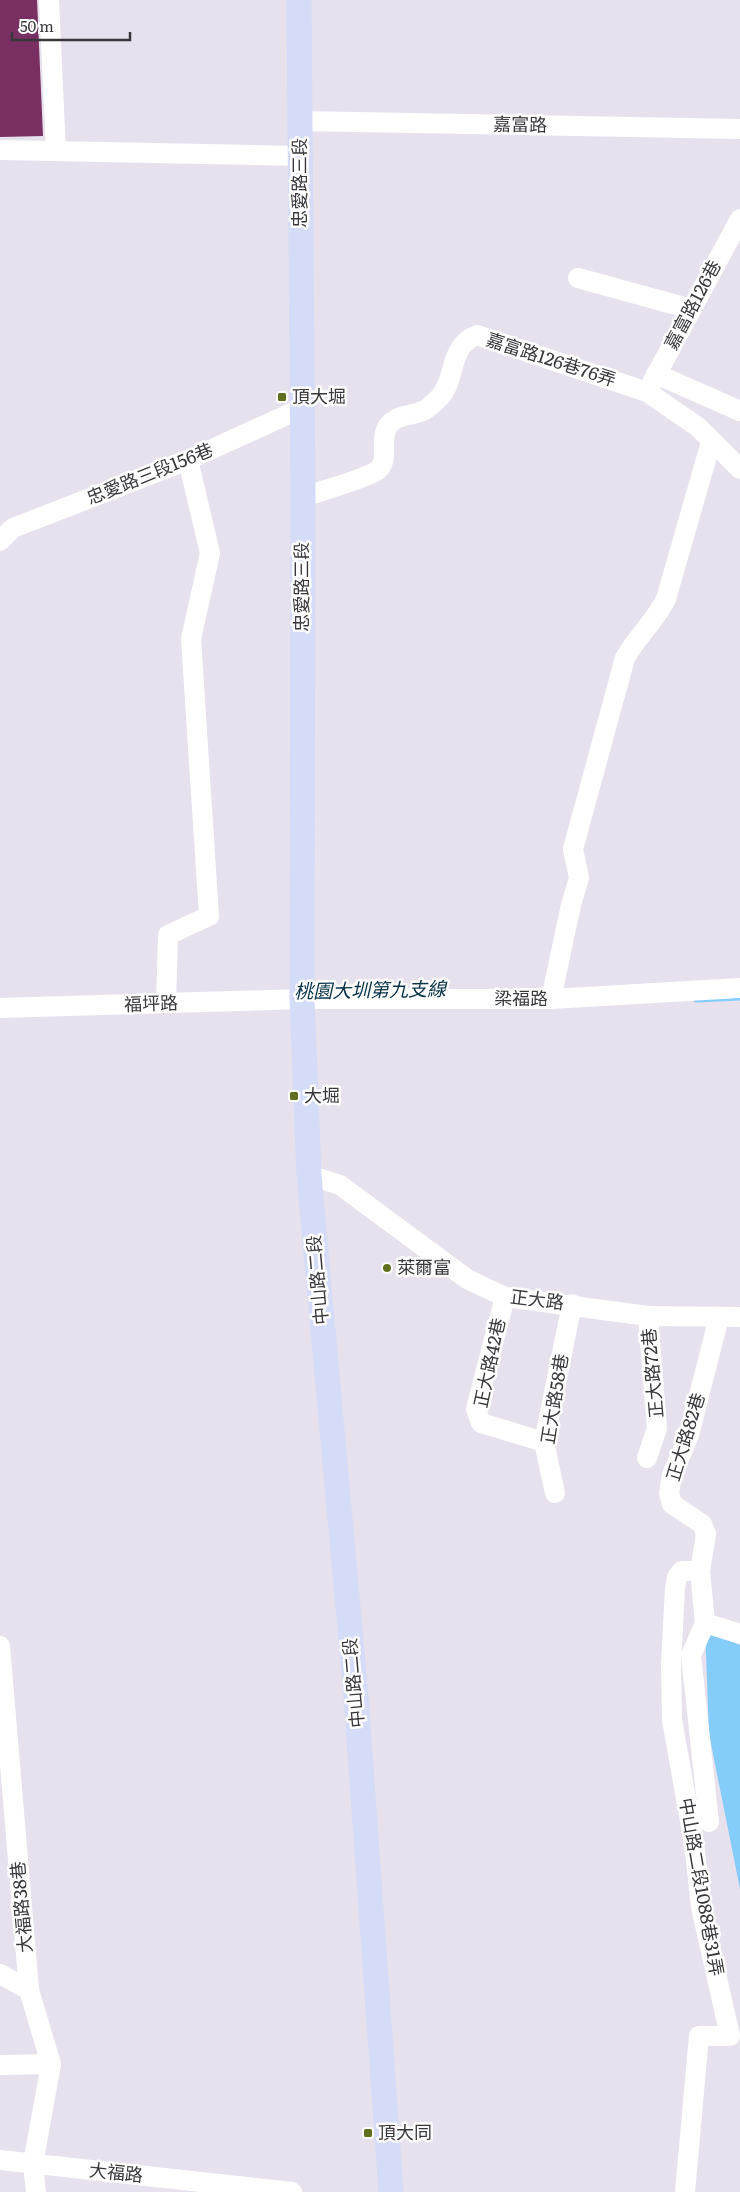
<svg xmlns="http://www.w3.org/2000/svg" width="740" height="2192" font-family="Literata,'Noto Sans TC',serif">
<rect width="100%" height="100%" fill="#e6e1ec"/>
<polygon fill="#84ccfa" points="705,1628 740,1645 740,1889 709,1734"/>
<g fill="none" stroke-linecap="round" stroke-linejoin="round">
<polyline stroke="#84ccfa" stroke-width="5" points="696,1000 740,998"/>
</g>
<polygon fill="#792f62" points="0,0 37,0 43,136 0,137"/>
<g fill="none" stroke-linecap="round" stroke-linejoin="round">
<g stroke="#fff" stroke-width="20">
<polyline points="49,0 56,151"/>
<polyline points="299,121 740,129"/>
<polyline points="0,150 300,156"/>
<polyline points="578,278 691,309"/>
<polyline points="656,374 740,411"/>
<polyline points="647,392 740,219"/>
<path d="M 303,497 C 318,492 368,478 378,470 C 390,459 379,439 388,426 C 396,414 413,416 425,410 C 430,407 436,401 440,397 C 457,378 448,346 477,335 L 647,392 L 698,427 L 740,469"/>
<polyline points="0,541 13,528 188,460 302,408"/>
<path d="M 551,999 L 571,905 L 579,878 L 573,849 L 625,658 C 637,636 654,623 666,599 L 711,442"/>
<polyline points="166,1003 168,935 209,916 191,639 210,553 188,460"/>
<polyline points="0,1008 302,999 551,999 740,988"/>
<polyline points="309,1175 340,1185 467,1279 505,1297 648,1316 740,1317"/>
<polyline points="505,1297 476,1409 481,1423 544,1442"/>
<polyline points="647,1458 657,1428 648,1316"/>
<polyline points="555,1493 544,1442 572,1304"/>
<polyline points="705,1623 740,1634"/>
<polyline points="0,1646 29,1990 51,2064 33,2164 36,2192"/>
<polyline points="709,1822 691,1655 705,1623 700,1571 706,1534 702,1524 672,1504 669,1493 672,1475 689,1435 719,1317"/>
<polyline points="0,1974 29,1990"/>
<polyline points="0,2065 51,2064"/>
<polyline points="0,2160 292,2192"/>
<polyline points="685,2192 699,2036 730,2036 701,1907 694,1843 672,1720 671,1665 675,1588 677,1577 682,1571 700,1571"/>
</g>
<polyline stroke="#d4dcf7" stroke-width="25" points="299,0 303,497 302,999 309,1175 356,1696 391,2192"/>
</g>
<g fill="#5f6f1c" stroke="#fff" stroke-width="2">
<rect x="277" y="392" width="10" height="10" rx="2.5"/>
<rect x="289" y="1091" width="10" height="10" rx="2.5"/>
<circle cx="387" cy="1268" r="5"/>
<rect x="363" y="2128" width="10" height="10" rx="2.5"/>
</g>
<g text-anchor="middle" stroke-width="5" stroke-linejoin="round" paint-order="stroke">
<g font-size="18" fill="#39373b" stroke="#fff">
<text transform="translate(520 125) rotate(1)" y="6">嘉富路</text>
<text transform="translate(300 183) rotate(-90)" y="6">忠愛路三段</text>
<text transform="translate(693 305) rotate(-62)" y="6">嘉富路126巷</text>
<text transform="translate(551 360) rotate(18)" y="6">嘉富路126巷76弄</text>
<text transform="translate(150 474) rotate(-22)" y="6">忠愛路三段156巷</text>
<text transform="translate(302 587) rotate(-90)" y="6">忠愛路三段</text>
<text x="521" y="1005">梁福路</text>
<text transform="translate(151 1004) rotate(-2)" y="6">福坪路</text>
<text transform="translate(318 1280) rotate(-95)" y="6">中山路二段</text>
<text transform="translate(537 1300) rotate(7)" y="6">正大路</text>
<text transform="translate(490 1363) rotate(-78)" y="6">正大路42巷</text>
<text transform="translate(653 1373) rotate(-95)" y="6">正大路72巷</text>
<text transform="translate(555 1399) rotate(-81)" y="6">正大路58巷</text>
<text transform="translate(686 1437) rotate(-73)" y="6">正大路82巷</text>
<text transform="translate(354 1683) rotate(-95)" y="6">中山路二段</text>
<text transform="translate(701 1887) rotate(80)" y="6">中山路二段1088巷31弄</text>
<text transform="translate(22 1907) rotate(-95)" y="6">大福路38巷</text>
<text transform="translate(116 2173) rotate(6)" y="6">大福路</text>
</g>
<g font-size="18" fill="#39373b" stroke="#fff" text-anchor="start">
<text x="292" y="403">頂大堀</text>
<text x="304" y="1102">大堀</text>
<text x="397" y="1274">萊爾富</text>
<text x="378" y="2139">頂大同</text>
</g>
<g font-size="19" font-style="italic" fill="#063147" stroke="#fff">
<text transform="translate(370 990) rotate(-1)" y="7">桃園大圳第九支線</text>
</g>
</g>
<path d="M12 32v8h118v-8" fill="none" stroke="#39373b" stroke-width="2.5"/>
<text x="20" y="32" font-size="15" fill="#39373b" stroke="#ffffff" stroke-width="4" paint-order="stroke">50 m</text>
</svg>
